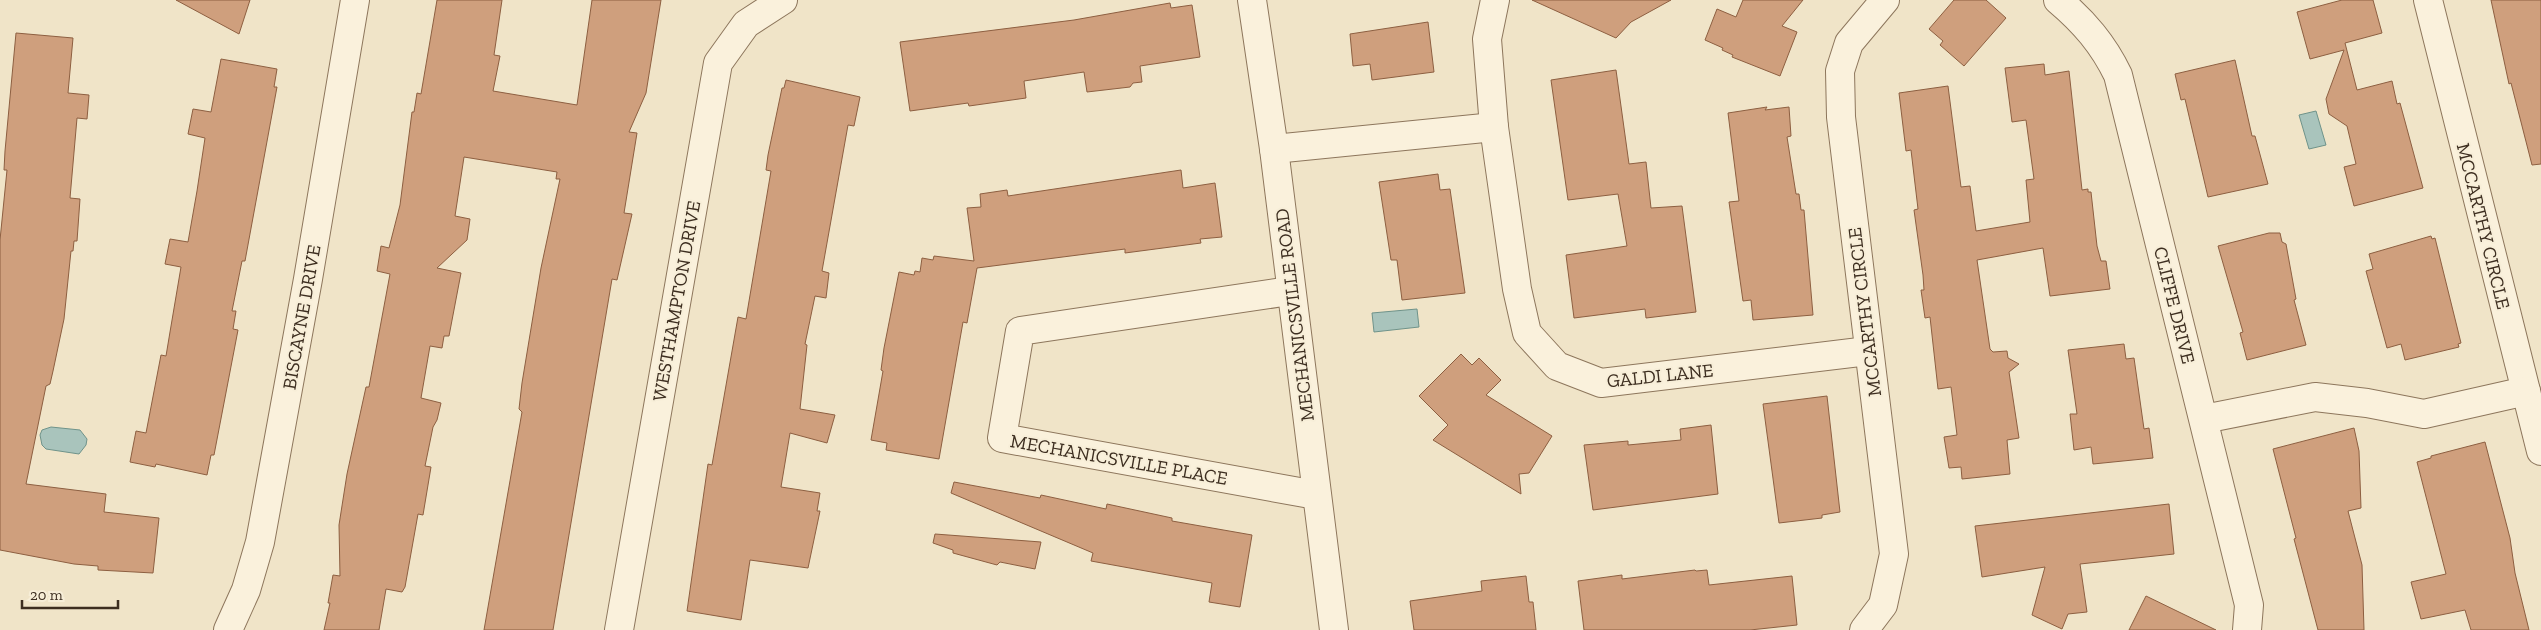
<svg xmlns="http://www.w3.org/2000/svg" width="2541" height="630" font-family="'Zilla Slab',serif">
<rect width="100%" height="100%" fill="#f0e4c8"/>
<g fill="#a9c4bc" stroke="#6f938a">
<polygon points="2316,111 2326,145 2309,149 2299,115"/>
<polygon points="1417,309 1419,327 1374,332 1372,313"/>
<polygon points="51,427 80,430 87,439 86,445 79,454 46,449 42,445 40,435 42,430"/>
</g>
<g fill="#cf9f7d" stroke="#8d5f41">
<polygon points="176,0 250,0 239,34"/>
<polygon points="437,0 502,0 494,55 500,56 493,91 577,105 592,0 661,0 646,93 629,132 637,133 624,213 632,214 617,280 612,279 553,630 484,630 522,412 519,409 522,383 541,268 560,179 556,179 557,172 464,157 455,216 470,219 467,240 437,268 461,273 449,336 444,336 442,348 430,346 421,398 441,403 437,420 433,427 425,466 431,467 423,515 418,514 405,587 402,592 386,589 379,630 324,630 330,603 328,603 333,575 340,576 339,525 347,474 366,387 369,387 390,274 377,271 381,246 389,248 400,205 412,112 414,112 417,93 421,94"/>
<polygon points="1532,0 1671,0 1631,22 1616,38"/>
<polygon points="1743,0 1803,0 1782,26 1797,32 1780,76 1732,57 1733,55 1722,50 1723,48 1705,40 1717,9 1736,17"/>
<polygon points="1954,0 1986,0 2006,18 1964,66 1940,45 1943,41 1929,29"/>
<polygon points="2342,0 2373,0 2382,33 2345,43 2357,90 2392,81 2397,104 2400,103 2423,188 2354,206 2344,167 2356,164 2347,126 2329,114 2326,99 2344,50 2310,59 2297,12"/>
<polygon points="2491,0 2541,0 2541,164 2532,165 2511,83 2509,84"/>
<polygon points="1170,3 1171,8 1192,5 1200,57 1140,66 1142,82 1133,83 1130,87 1087,92 1084,72 1024,81 1026,98 969,106 968,103 910,111 900,42 1074,20"/>
<polygon points="1428,22 1434,72 1372,80 1370,64 1353,66 1350,34"/>
<polygon points="16,33 73,38 68,93 89,95 87,119 77,118 70,198 80,199 77,241 74,241 73,251 71,251 64,319 53,371 50,384 46,386 26,484 106,494 104,512 159,518 153,573 98,570 98,566 74,564 0,550 0,240 7,170 4,170 5,151"/>
<polygon points="221,59 277,69 274,87 277,87 245,261 242,261 232,311 236,311 233,329 238,330 214,455 211,455 207,475 156,464 155,467 130,462 136,431 146,433 161,355 166,356 170,332 181,267 165,264 170,239 188,242 197,191 205,138 188,134 193,109 211,112"/>
<polygon points="2235,60 2252,136 2255,136 2268,184 2208,197 2185,99 2181,100 2175,74"/>
<polygon points="2044,64 2045,75 2069,71 2082,190 2088,189 2088,192 2091,192 2097,246 2101,261 2106,261 2110,289 2050,296 2043,248 1977,260 1990,349 1993,352 2007,351 2008,358 2019,364 2009,372 2019,438 2007,440 2010,474 1962,479 1961,467 1949,468 1944,437 1957,435 1951,387 1938,389 1930,317 1925,318 1921,290 1924,290 1923,275 1914,210 1918,209 1911,150 1906,151 1899,93 1948,86 1961,187 1970,186 1976,231 2030,222 2026,180 2034,179 2026,120 2012,122 2005,68"/>
<polygon points="1616,70 1629,164 1646,162 1651,208 1682,206 1696,312 1646,318 1645,309 1574,318 1566,255 1627,246 1618,194 1568,200 1551,80"/>
<polygon points="786,80 860,97 854,126 848,125 822,271 829,273 826,298 815,296 805,344 807,345 800,409 835,415 827,443 790,433 781,487 820,493 817,511 820,511 808,568 750,560 741,620 687,611 708,464 712,465 738,317 746,319 771,171 766,170 768,155 782,88 784,88"/>
<polygon points="1767,107 1765,110 1789,107 1791,136 1787,137 1796,194 1799,194 1801,210 1804,210 1813,315 1753,320 1751,300 1743,301 1729,202 1739,201 1728,113"/>
<polygon points="1181,170 1183,188 1215,183 1222,237 1200,239 1201,243 1125,253 1125,249 977,268 967,323 963,322 939,459 886,450 887,443 871,440 883,371 881,370 884,348 899,272 914,275 915,271 920,272 922,258 933,260 934,256 974,261 967,208 981,207 980,194 1007,190 1008,196"/>
<polygon points="1438,174 1440,190 1450,189 1465,293 1402,300 1397,260 1391,260 1379,182"/>
<polygon points="2269,233 2280,233 2282,242 2286,244 2296,299 2294,300 2306,345 2247,360 2240,333 2243,332 2218,246"/>
<polygon points="2431,236 2432,239 2435,238 2461,343 2458,344 2459,347 2405,360 2401,344 2387,348 2366,271 2373,269 2369,254"/>
<polygon points="2124,344 2126,359 2134,358 2144,429 2149,428 2153,458 2093,464 2091,447 2074,450 2070,414 2077,414 2068,350"/>
<polygon points="1461,354 1472,365 1479,358 1501,380 1486,395 1552,436 1529,473 1519,474 1521,494 1433,440 1448,425 1419,396"/>
<polygon points="1827,396 1840,512 1822,515 1822,518 1779,523 1763,404"/>
<polygon points="1711,425 1718,494 1593,510 1584,445 1628,441 1628,445 1681,440 1680,429"/>
<polygon points="2354,428 2359,451 2361,508 2348,511 2362,565 2364,630 2318,630 2294,539 2296,538 2273,449"/>
<polygon points="2485,442 2510,538 2515,573 2529,630 2471,630 2465,610 2421,619 2411,582 2446,574 2417,462 2431,458 2431,456"/>
<polygon points="954,482 1040,498 1041,495 1106,509 1107,504 1172,518 1172,521 1252,535 1240,607 1209,602 1212,583 1091,561 1093,553 951,493"/>
<polygon points="2169,504 2174,554 2080,564 2087,612 2068,614 2062,629 2032,615 2045,567 1982,577 1975,526"/>
<polygon points="935,534 1041,542 1035,569 1000,562 997,565 953,553 953,550 933,543"/>
<polygon points="1695,570 1696,571 1707,570 1709,585 1792,576 1797,625 1750,630 1584,630 1578,581 1622,575 1622,579"/>
<polygon points="1526,576 1529,602 1533,602 1536,630 1414,630 1410,601 1482,591 1481,581"/>
<polygon points="2146,596 2216,630 2129,630"/>
</g>
<g fill="none" stroke-linecap="round" stroke-linejoin="round">
<defs>
<g id="street">
<polyline points="1252,0 1274,149 1334,630"/>
<polyline points="1495,0 1487,39 1494,127 1517,289 1527,333 1557,366 1601,383 1868,351"/>
<path d="M 2058,0 C 2084,22 2103,44 2118,75 L 2249,605 L 2247,630"/>
<polyline points="2428,0 2541,451"/>
<polyline points="1274,149 1494,127"/>
<polyline points="1290,291 1020,331 1002,438 1316,495"/>
<polyline points="2204,419 2315,397 2367,403 2424,414 2526,391"/>
<polyline points="228,630 246,590 260,542 308,279 355,0"/>
<polyline points="619,630 718,63 746,24 783,0"/>
<polyline points="1864,630 1883,605 1894,554 1841,117 1840,71 1849,43 1885,0"/>
</g>
</defs>
<use href="#street" stroke="#8d765c" stroke-width="30"/>
<use href="#street" stroke="#faf1dc" stroke-width="28"/>
</g>
<g text-anchor="middle" stroke-width="4" stroke-linejoin="round" paint-order="stroke">
<g font-size="19" fill="#3d2e20" stroke="#f7eed8">
<text transform="translate(2484 226) rotate(76)" y="7">MCCARTHY CIRCLE</text>
<text transform="translate(676 301) rotate(-80)" y="7">WESTHAMPTON DRIVE</text>
<text transform="translate(2175 305) rotate(76)" y="7">CLIFFE DRIVE</text>
<text transform="translate(1864 312) rotate(-97)" y="7">MCCARTHY CIRCLE</text>
<text transform="translate(1294 315) rotate(-97)" y="7">MECHANICSVILLE ROAD</text>
<text transform="translate(301 317) rotate(-80)" y="7">BISCAYNE DRIVE</text>
<text transform="translate(1660 375) rotate(-6)" y="7">GALDI LANE</text>
<text transform="translate(1119 459) rotate(10)" y="7">MECHANICSVILLE PLACE</text>
</g>
</g>
<path d="M22 600v8h96v-8" fill="none" stroke="#3d2e20" stroke-width="2.5"/>
<text x="30" y="600" font-size="15" fill="#3d2e20" stroke="#f7eed8" stroke-width="4" paint-order="stroke">20 m</text>
</svg>
